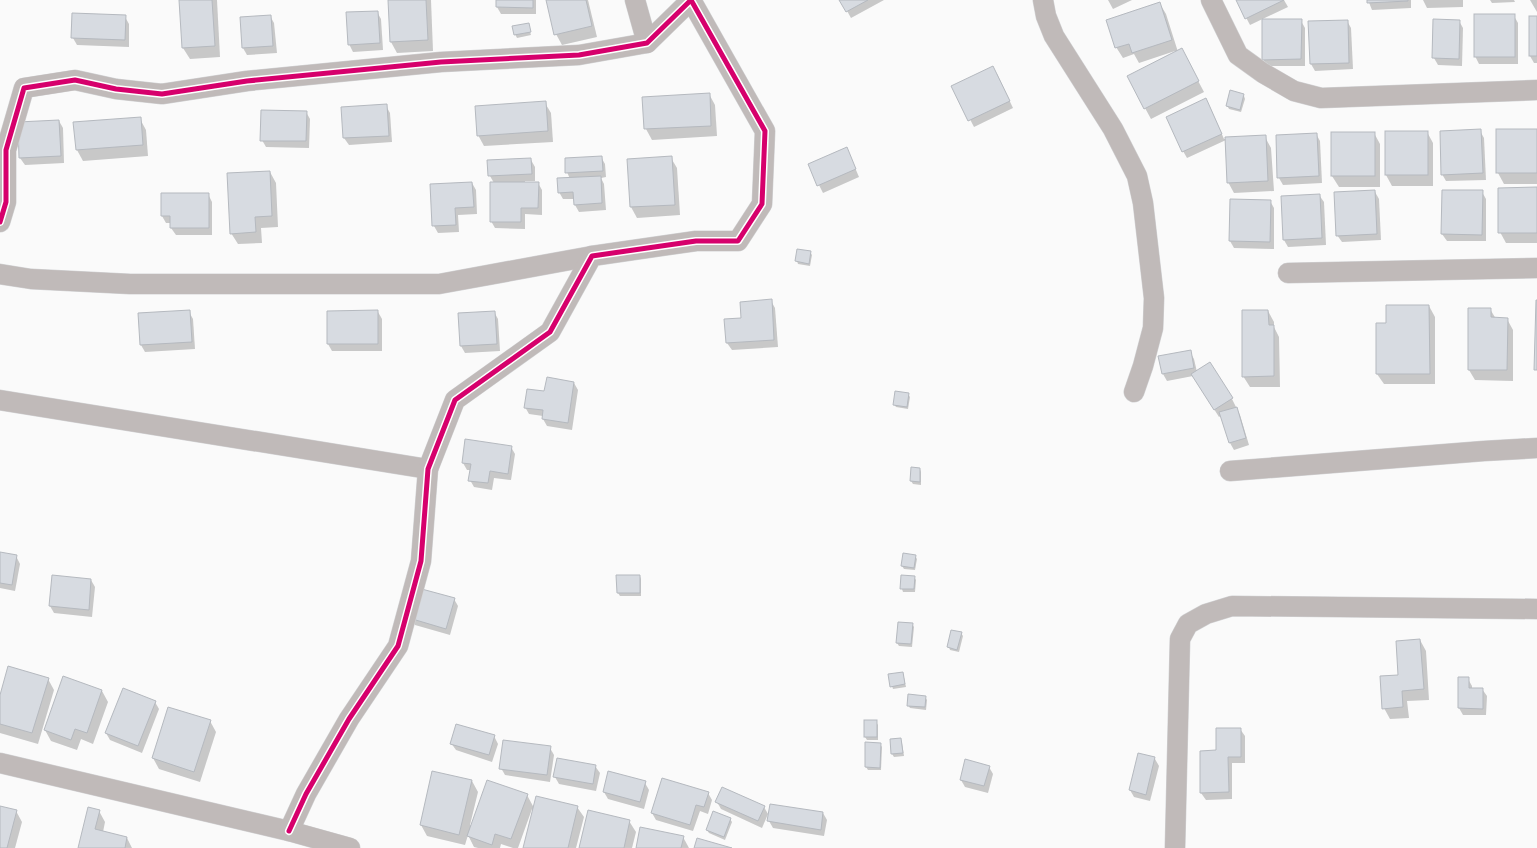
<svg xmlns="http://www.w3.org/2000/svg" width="1537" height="848" font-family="Cabin,sans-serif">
<rect width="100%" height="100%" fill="#fafafa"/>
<g fill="#0003">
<polygon points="181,0 217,0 220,57 190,59 183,48"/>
<polygon points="389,0 431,0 433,51 397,53 391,42"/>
<polygon points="497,0 536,0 536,14 501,14 497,7"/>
<polygon points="547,0 588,0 597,37 562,45 556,34"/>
<polygon points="841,0 884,0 851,18"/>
<polygon points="1108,0 1132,0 1113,9"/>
<polygon points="1237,0 1284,0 1288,7 1250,25"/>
<polygon points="1368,0 1411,0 1411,8 1372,10"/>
<polygon points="1423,0 1463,0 1463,7 1427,8"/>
<polygon points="1490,0 1514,0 1515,2 1492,3"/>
<polygon points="1530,0 1537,0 1537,12"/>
<polygon points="1160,4 1166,14 1178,52 1187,60 1204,92 1151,119 1145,108 1176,53 1175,51 1139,63 1134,54 1123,58 1116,47"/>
<polygon points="377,12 381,19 383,50 353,52 349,44"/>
<polygon points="270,16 274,23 277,53 247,55 243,48"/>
<polygon points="1514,16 1518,23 1518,64 1479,64 1475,56"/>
<polygon points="125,17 129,24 129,47 77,45 73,38"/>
<polygon points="1537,17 1537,63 1534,63 1530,56"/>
<polygon points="1301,21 1305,28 1305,66 1267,66 1263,59"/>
<polygon points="1347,21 1351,28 1353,69 1315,71 1311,64"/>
<polygon points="1459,21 1463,28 1462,66 1438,65 1434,58"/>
<polygon points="528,25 531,35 517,38 515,34"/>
<polygon points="997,74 1013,108 974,127 953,86"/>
<polygon points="1231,92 1244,96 1245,99 1241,112 1229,109 1227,105"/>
<polygon points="709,94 715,105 717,136 652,140 646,129"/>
<polygon points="545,103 551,113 553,142 484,146 478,135"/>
<polygon points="386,106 390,113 392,142 349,145 344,138 343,108"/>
<polygon points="1210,107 1224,139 1265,137 1271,148 1274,191 1234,193 1228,182 1226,140 1187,158 1183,151"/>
<polygon points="306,112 310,119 309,148 266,147 262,140"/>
<polygon points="140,119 146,130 148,156 83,161 77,150"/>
<polygon points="59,121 63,128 64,163 25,165 20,158"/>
<polygon points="1537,130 1537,184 1504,184 1498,173 1497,131"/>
<polygon points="1480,131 1484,138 1486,180 1446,181 1442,174"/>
<polygon points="1386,132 1427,132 1433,143 1433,186 1392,186 1386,175"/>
<polygon points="1374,133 1380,144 1380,187 1339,187 1332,176"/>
<polygon points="1316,134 1320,141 1322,183 1283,185 1279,178"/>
<polygon points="850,156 859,177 823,193 809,165"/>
<polygon points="601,157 605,164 606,177 601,178 604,184 606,210 579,212 575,205 575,199 563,199 559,192 570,179 567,172"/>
<polygon points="671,158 677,168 680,215 637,218 631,207"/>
<polygon points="531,160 535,167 535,181 525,181 525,183 538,183 542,190 542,215 525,214 525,229 495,228 491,221 494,183 490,176"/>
<polygon points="270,172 276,183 278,227 261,228 262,243 238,244 231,233"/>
<polygon points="472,183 476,190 477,214 458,215 459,232 438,233 434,226 431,185"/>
<polygon points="1537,189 1537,243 1506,243 1500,232"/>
<polygon points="1375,192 1379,199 1381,240 1342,242 1337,235"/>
<polygon points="1482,192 1486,199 1486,241 1447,241 1442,234"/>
<polygon points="208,194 212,202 212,235 176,235 171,228 172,223 166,223 162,216"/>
<polygon points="1319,195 1324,202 1326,245 1288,247 1284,240 1282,197"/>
<polygon points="1270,201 1274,208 1274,249 1234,248 1230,241"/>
<polygon points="810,252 812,255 810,266 798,264 797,261"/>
<polygon points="771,301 775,308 778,347 732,350 727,343 742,319"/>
<polygon points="1429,306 1435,317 1435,384 1384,384 1377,374 1387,325"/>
<polygon points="1490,309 1496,319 1507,319 1513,330 1513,381 1475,380 1469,370"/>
<polygon points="1268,311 1274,322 1274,327 1279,337 1280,387 1250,387 1243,376"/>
<polygon points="189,312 193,319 195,349 145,352 141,345"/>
<polygon points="378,312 382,319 382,351 332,351 328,344"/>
<polygon points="494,312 498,319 500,351 465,353 461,346"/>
<polygon points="1190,352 1194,359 1197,372 1210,364 1232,399 1240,415 1249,445 1234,450 1230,443 1222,415 1219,417 1193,376 1167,381 1163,374"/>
<polygon points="574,383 578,390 572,430 547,426 543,419 543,416 529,414 525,407 545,393"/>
<polygon points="908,394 910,397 908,409 896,407 894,404"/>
<polygon points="511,447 515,454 511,480 494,478 492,490 474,487 470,480 471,470 467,470 463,463"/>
<polygon points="920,469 921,472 921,485 913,484 911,481"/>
<polygon points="0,554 16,556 20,564 15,591 0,588"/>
<polygon points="915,556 917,559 915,570 904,569 902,566"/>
<polygon points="640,576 641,579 641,596 620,596 618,593"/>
<polygon points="914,577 916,580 915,592 903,592 902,589"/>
<polygon points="91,580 95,587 92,617 54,613 50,606"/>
<polygon points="454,599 458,606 450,635 415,625 411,618"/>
<polygon points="912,624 914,627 912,647 899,646 897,643"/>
<polygon points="961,633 963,636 959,652 950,650 949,647"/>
<polygon points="1420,640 1426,651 1429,700 1407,701 1409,718 1390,719 1384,708"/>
<polygon points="903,673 906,687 893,689 892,686"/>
<polygon points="64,678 102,691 108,702 93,744 81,739 77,750 51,741 45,730"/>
<polygon points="48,679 54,690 38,744 0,733 0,700"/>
<polygon points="1468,679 1472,686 1472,689 1482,689 1487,696 1486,715 1463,715 1459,708"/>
<polygon points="925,697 927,700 926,710 910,708 908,705"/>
<polygon points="155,702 159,709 142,753 110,740 106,733"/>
<polygon points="210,721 216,732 200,782 159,769 153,758"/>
<polygon points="876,722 878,725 878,740 867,740 865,737"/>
<polygon points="1240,729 1245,736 1245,763 1232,763 1232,799 1206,800 1201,793 1218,752"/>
<polygon points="494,736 498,744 492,762 456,750 451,743"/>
<polygon points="891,740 901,740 902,743 904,756 894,757 892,754"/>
<polygon points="880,744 882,747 881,770 868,770 866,767"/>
<polygon points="550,748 554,755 550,782 505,775 501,768"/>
<polygon points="1155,759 1159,766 1150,801 1134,797 1130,790"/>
<polygon points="595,766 600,773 596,791 559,784 555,777"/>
<polygon points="989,767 993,774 988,793 965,787 961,780"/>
<polygon points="472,781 478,792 470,825 472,826 527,795 534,808 577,807 584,817 576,848 524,848 534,810 532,809 518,848 513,848 501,844 500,848 478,848 474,847 468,835 465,845 427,836 421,825"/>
<polygon points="645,783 649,790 644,809 608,799 604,792"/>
<polygon points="708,793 712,800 708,814 700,811 693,831 656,820 652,813"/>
<polygon points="717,802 764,807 768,814 762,828 721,809"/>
<polygon points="0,807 16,811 22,822 15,848 0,848"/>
<polygon points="99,811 105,822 103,832 127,838 132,848 79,848"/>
<polygon points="823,813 827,820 824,836 773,828 769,821"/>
<polygon points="730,819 732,822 725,840 709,833 707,830"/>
<polygon points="629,821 636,832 632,848 581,848"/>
<polygon points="683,837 689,848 637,848"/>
</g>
<g fill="#d7dbe1" stroke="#b5b9bf">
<polygon points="179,0 212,0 215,46 182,48"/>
<polygon points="388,0 426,0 428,40 390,42"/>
<polygon points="496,0 533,0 533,8 496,7"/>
<polygon points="546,0 586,0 592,26 554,35"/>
<polygon points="839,0 868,0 846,12"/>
<polygon points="1236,0 1284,0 1245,19"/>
<polygon points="1367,0 1408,0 1408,1 1367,3"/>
<polygon points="1160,2 1172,40 1132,53 1129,44 1115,48 1106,20"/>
<polygon points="378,11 380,43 348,45 346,12"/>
<polygon points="72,13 126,15 125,40 71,38"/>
<rect x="1474" y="14" width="41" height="43"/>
<polygon points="271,15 273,46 242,48 240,17"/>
<rect x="1529" y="16" width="8" height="40"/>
<polygon points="1262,19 1302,19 1301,59 1262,60"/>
<polygon points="1433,19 1460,20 1459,59 1432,58"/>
<polygon points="1348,20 1349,63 1310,64 1308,21"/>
<polygon points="529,23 531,32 514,35 512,26"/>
<polygon points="1182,48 1199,81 1144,109 1127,76"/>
<polygon points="993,66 1010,101 968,121 951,86"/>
<polygon points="1230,90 1244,94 1240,110 1226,106"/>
<polygon points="710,93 711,126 644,129 642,97"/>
<polygon points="1206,98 1222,134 1182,152 1166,117"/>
<polygon points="546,101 548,131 477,136 475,106"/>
<polygon points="387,104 389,136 343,138 341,107"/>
<polygon points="261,110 307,111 306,141 260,141"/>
<polygon points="141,117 143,145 76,150 73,122"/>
<polygon points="59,120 61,156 19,158 18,122"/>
<polygon points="1481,129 1483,173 1441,175 1440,131"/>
<rect x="1496" y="129" width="41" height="44"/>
<rect x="1385" y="131" width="43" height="44"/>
<rect x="1331" y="132" width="44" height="44"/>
<polygon points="1317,133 1319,176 1277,178 1276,135"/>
<polygon points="1266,135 1268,181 1227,183 1225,137"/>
<polygon points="847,147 856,169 817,186 808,164"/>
<polygon points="602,156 603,171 565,173 565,158"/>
<polygon points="672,156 675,205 630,207 627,159"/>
<polygon points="531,158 532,174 488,176 487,160"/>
<polygon points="270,171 272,216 255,217 256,232 230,234 227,173"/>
<polygon points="601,176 602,203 574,205 573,192 558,193 557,178"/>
<polygon points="472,182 474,207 455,208 456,225 432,226 430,184"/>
<polygon points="490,182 539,182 538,208 521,208 521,222 490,222"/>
<polygon points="1537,187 1537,233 1498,233 1498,188"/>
<polygon points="1375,190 1377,234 1336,236 1334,192"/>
<polygon points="1442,190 1483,190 1482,235 1441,234"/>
<polygon points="161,193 209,193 209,228 170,228 170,216 161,216"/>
<polygon points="1320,194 1322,238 1283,240 1281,196"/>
<polygon points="1230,199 1271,200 1270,242 1229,241"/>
<polygon points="797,249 811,251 809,264 795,261"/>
<polygon points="772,299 774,340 726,343 724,319 741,318 740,302"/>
<polygon points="1536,300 1537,300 1537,370 1534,370"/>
<polygon points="1386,305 1429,305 1430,374 1376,374 1376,323 1386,323"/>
<polygon points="1468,308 1491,308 1491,317 1508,318 1507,370 1468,370"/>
<polygon points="190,310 192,342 140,345 138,313"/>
<polygon points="378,310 378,344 327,344 327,311"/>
<polygon points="1242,310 1268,310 1269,325 1274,325 1274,376 1242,377"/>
<polygon points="495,311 497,344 460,346 458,313"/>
<polygon points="1191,350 1194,368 1162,374 1158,356"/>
<polygon points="1210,362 1233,398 1214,410 1191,374"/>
<polygon points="547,377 574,382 568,423 542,419 543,410 524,408 527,389 544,391"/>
<polygon points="895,391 909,393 907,407 893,405"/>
<polygon points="1237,407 1246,438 1229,443 1219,412"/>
<polygon points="465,439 512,446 508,474 490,471 488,483 468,481 471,464 462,463"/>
<polygon points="911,467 920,468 920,482 910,481"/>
<polygon points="0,552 17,555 12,585 0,583"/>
<polygon points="903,553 916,555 914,568 901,566"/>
<polygon points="52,575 91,579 89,610 49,606"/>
<polygon points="616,575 640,575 640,593 617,593"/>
<polygon points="901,575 915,576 914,589 900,589"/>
<polygon points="418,588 455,598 446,629 409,618"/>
<polygon points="898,622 913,623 911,644 896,643"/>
<polygon points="951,630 962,632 957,650 947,647"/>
<polygon points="1420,639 1424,689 1402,691 1403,707 1382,709 1380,676 1398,675 1396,641"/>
<polygon points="8,666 49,678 32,733 0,724 0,695"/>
<polygon points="903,672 905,684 890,687 888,674"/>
<polygon points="63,676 102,690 87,733 75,729 71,740 44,730"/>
<polygon points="1458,677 1469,677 1469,688 1483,688 1483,709 1458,708"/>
<polygon points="123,688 156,701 138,746 105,733"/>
<polygon points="908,694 926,696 925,707 907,706"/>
<polygon points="168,707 211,720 194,772 152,758"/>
<rect x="864" y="720" width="13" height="17"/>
<polygon points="456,724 495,735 489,755 450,744"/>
<polygon points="1216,728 1241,728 1241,757 1228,757 1229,792 1200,793 1200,751 1216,750"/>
<polygon points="901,738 903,753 891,754 890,739"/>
<polygon points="503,740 551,746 547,775 499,769"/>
<polygon points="865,742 881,743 880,768 865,767"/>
<polygon points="1138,753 1155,757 1146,795 1129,790"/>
<polygon points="557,758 596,765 593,784 553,777"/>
<polygon points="965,759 990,766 984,786 960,780"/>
<polygon points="432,771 472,780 459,835 420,825"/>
<polygon points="608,771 646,781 640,802 603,792"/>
<polygon points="662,778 709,792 704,807 696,805 690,825 651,813"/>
<polygon points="487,780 528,794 511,839 495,834 492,845 467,836"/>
<polygon points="722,787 765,806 758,821 715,802"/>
<polygon points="536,796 578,806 568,848 523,848"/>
<polygon points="770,804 823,812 821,830 767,821"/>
<polygon points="0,806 17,810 7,848 0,848"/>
<polygon points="88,807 100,810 95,829 127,837 125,848 78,848"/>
<polygon points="588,810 630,820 624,848 579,848"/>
<polygon points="713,811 731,818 724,837 706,830"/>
<polygon points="640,827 684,836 681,848 636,848"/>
<polygon points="697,838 732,848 694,848"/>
</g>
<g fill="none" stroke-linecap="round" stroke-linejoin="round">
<defs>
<g id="minor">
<polyline points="635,0 647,43"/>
<polyline points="1043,0 1046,16 1054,36 1113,129 1137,176 1143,203 1154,298 1153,328 1143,366 1134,392"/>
<polyline points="1211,0 1238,55 1263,73 1294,91 1321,98 1537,90"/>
<polyline points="0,222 6,202 6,150 24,88 75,80 116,89 162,94 247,81 441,62 579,55 647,43 691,0"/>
<polyline points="1288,273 1537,268"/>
<polyline points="0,274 31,279 130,284 439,284 592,256"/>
<polyline points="0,400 428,469"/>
<polyline points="1230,471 1484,451 1537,448"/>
<polyline points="0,763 289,831 350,848"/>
<polyline points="289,831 306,794 349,719 398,646 421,561 428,469 455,400 550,332 592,256 696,241 738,241 762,204 765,131 691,0"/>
<polyline points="1175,848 1180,639 1188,624 1206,614 1232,606 1537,609"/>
</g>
</defs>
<use href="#minor" stroke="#d3d4d6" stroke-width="21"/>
<use href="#minor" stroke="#c0bab9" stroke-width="20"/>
<defs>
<g id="cycleway">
<polyline points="0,222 6,202 6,150 24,88 75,80 116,89 162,94 247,81 441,62 579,55 647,43 691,0"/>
<polyline points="289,831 306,794 349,719 398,646 421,561 428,469 455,400 550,332 592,256 696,241 738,241 762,204 765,131 691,0"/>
</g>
</defs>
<use href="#cycleway" stroke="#fff" stroke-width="8"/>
<use href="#cycleway" stroke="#d6006c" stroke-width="5"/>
</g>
</svg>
